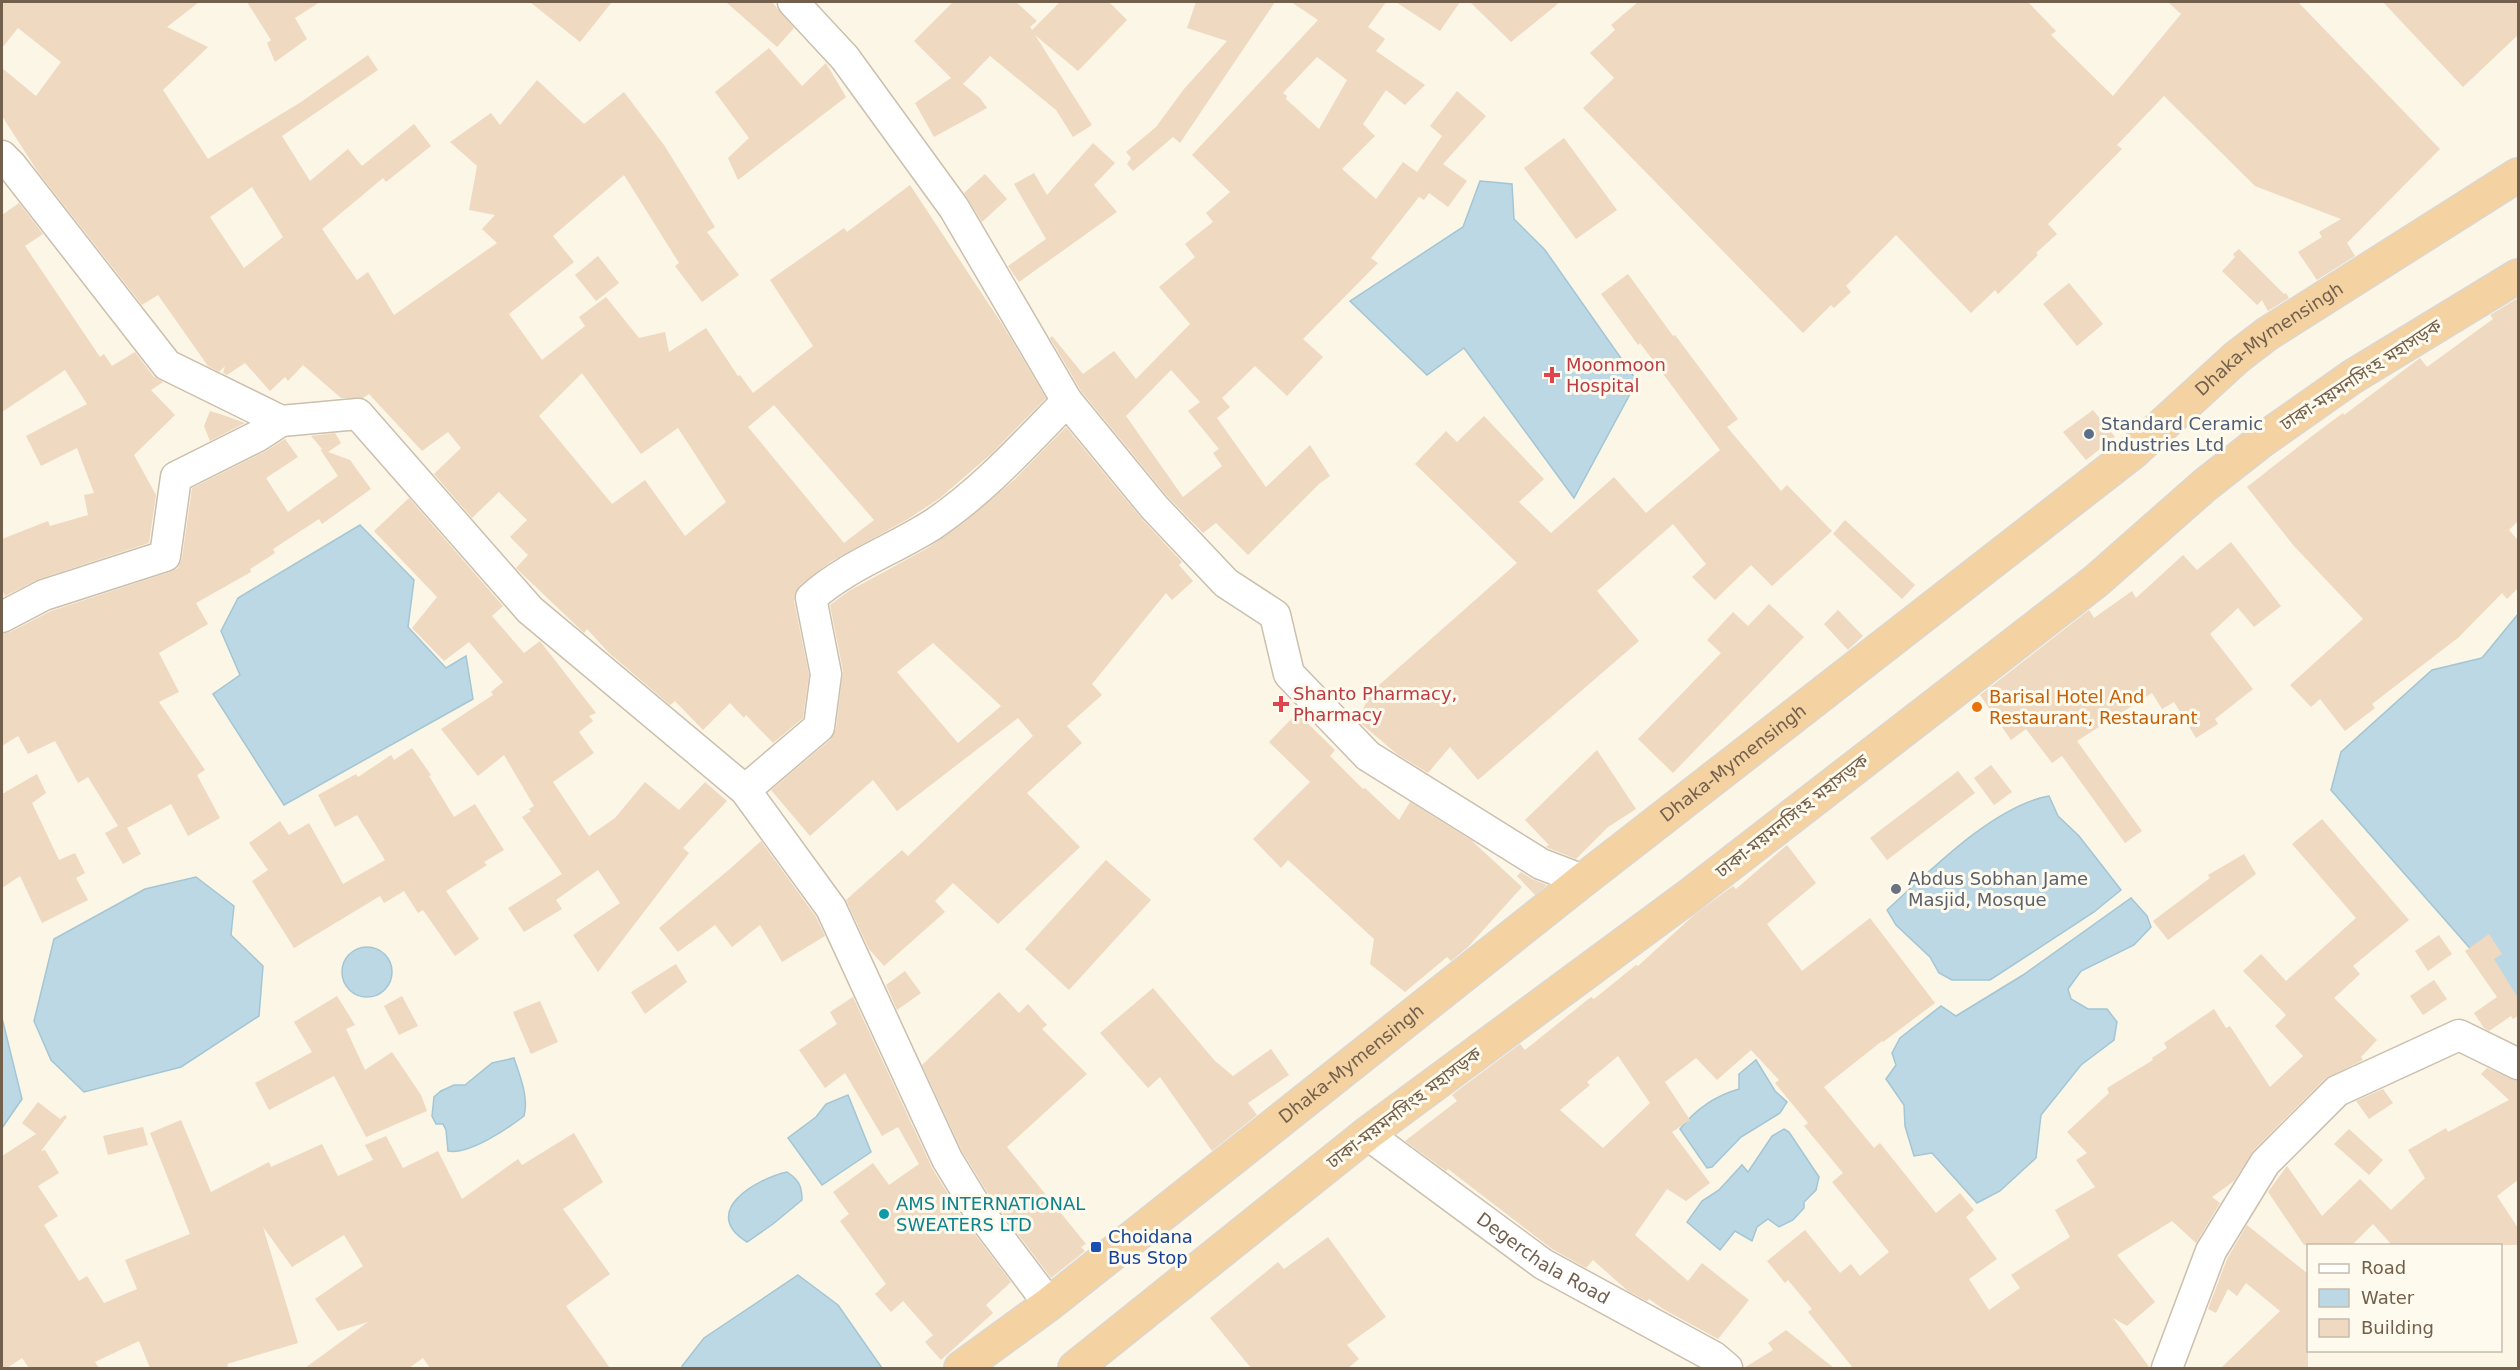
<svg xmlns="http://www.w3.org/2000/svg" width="2520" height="1370" font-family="'DejaVu Sans','Noto Sans Bengali',sans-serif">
<rect width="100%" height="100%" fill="#fbf6e6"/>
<g fill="#bcd8e4" stroke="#a3c6d5" stroke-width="1.5">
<polygon points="1480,181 1512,184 1514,219 1545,250 1637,381 1574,498 1464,348 1427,375 1350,301 1463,227"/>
<polygon points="360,525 414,580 408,627 446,668 466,656 473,699 284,805 213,694 240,675 221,631 238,598"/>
<polygon points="2518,614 2518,1003 2331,790 2341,752 2432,670 2482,658"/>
<path d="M 2049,796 L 2058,816 L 2079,836 L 2121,890 L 2094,912 L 1990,980 L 1952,980 L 1939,973 L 1930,957 L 1896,925 L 1887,910 C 1929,872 1993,806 2049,796 Z"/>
<polygon points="196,877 234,906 231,935 263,966 259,1016 181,1067 84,1092 51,1060 34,1021 54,939 145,889"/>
<polygon points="2131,898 2147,916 2151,927 2134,945 2081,971 2068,989 2071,999 2088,1009 2107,1009 2117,1022 2114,1040 2081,1065 2041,1115 2036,1158 2000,1191 1977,1203 1932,1153 1914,1156 1905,1126 1904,1105 1886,1079 1896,1065 1892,1053 1900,1038 1941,1006 1956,1016 2023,975"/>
<circle cx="367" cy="972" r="25"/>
<polygon points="2,1018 22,1099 2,1128"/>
<path d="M 514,1058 C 520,1077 529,1097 524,1116 C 507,1129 469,1155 448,1151 L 446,1130 L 443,1124 L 436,1124 L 432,1116 L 434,1097 L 441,1091 L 454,1085 L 465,1085 L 492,1063 Z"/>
<path d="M 1756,1060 L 1775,1091 L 1787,1102 L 1780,1113 L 1741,1137 L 1712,1167 L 1707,1168 L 1680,1129 C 1696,1109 1714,1096 1739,1089 L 1739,1074 Z"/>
<polygon points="848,1095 871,1152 822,1185 788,1138 816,1117 826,1104"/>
<polygon points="1784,1129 1789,1132 1819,1177 1816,1190 1804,1202 1804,1208 1793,1220 1779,1227 1768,1219 1757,1227 1752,1241 1735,1231 1720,1250 1687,1222 1702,1201 1719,1190 1742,1165 1748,1172 1772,1136"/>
<path d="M 787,1172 C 799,1180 802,1186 802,1200 L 773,1224 L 747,1242 C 699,1212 756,1179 787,1172 Z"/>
<polygon points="798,1275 838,1305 882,1368 683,1368 682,1366 704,1338"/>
</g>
<g fill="#efd9c0" fill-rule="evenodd">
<path d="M 2,2 L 199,2 L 167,27 L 208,47 L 163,90 L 208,159 L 301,102 L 368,55 L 378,70 L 282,136 L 310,181 L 348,149 L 362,166 L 414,124 L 431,146 L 386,182 L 383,178 L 322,229 L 357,280 L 368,272 L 394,315 L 497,243 L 482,229 L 495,215 L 469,210 L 477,166 L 450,142 L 491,113 L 500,125 L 537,80 L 584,124 L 624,92 L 664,145 L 715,227 L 707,232 L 739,275 L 702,302 L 675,266 L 679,263 L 624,175 L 553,236 L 574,262 L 509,314 L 542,360 L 585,326 L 579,317 L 606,297 L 639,338 L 665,332 L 669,352 L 706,328 L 738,376 L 740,375 L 753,393 L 813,346 L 770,280 L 844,228 L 847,232 L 910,185 L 1002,324 L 1046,398 L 991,454 L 940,498 L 908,519 L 830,562 L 800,585 L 795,593 L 794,601 L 809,675 L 803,718 L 773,743 L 746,715 L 744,718 L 730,703 L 703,730 L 675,701 L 670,705 L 609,653 L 587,629 L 584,633 L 516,568 L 528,555 L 510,537 L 527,520 L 499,492 L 472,518 L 434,474 L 461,448 L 448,432 L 422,451 L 369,394 L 363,398 L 341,398 L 303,365 L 288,381 L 285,377 L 270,391 L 245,363 L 227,375 L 223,373 L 225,366 L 219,372 L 208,366 L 158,295 L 142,305 L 38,172 L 2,116 L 2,68 L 36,96 L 61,62 L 18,28 L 2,48 ZM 252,187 L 283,237 L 244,268 L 210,217 ZM 582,373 L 641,454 L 678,428 L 726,502 L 685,536 L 645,480 L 612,504 L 539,416 ZM 774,405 L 874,520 L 844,543 L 748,427 Z"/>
<polygon points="247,2 320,2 295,18 307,39 275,62 267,43 271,40"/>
<polygon points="530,2 612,2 580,42"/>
<polygon points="726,2 772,2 794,28 777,47"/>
<polygon points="953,2 1016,2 1037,21 1030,27 1032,30 1060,2 1109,2 1127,20 1078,71 1035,35 1092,125 1073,137 1056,110 990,56 963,84 980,98 987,108 934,137 915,103 951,78 914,41"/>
<polygon points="1196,2 1275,2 1180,143 1173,137 1133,171 1127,164 1131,158 1126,152 1156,127 1184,89 1227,41 1187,28"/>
<path d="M 1291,2 L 1386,2 L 1368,27 L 1385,39 L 1376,51 L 1425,85 L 1405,105 L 1386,90 L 1363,124 L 1375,136 L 1342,169 L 1376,199 L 1403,162 L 1417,172 L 1442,136 L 1430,126 L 1457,91 L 1486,116 L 1443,164 L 1467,181 L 1448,207 L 1429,193 L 1424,200 L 1419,197 L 1371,258 L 1378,263 L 1303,339 L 1323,357 L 1287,396 L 1255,366 L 1222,398 L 1230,407 L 1217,418 L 1266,487 L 1310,445 L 1330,476 L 1319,484 L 1248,555 L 1216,523 L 1203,533 L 1167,496 L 1081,391 L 1050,338 L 1052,336 L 1083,374 L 1114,351 L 1136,379 L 1190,324 L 1159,287 L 1195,257 L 1185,244 L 1213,222 L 1206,213 L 1230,192 L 1192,155 L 1318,20 ZM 1317,57 L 1347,80 L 1319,129 L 1286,99 L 1287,96 L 1283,93 ZM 1171,370 L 1200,402 L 1188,411 L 1219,449 L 1213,453 L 1222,466 L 1183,497 L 1126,416 Z"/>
<polygon points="1396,2 1460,2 1440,31"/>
<polygon points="1470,2 1560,2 1511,42"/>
<polygon points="1638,2 2028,2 2056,31 2051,35 2113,96 2181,14 2168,2 2298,2 2440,149 2347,243 2355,256 2317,280 2298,252 2322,237 2319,232 2341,219 2255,186 2164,96 2117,145 2122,149 2048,224 2057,234 2036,253 2038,255 1998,294 1995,290 1971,313 1896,235 1846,286 1851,292 1834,308 1831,305 1803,333 1583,108 1614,78 1590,53 1615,30 1611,25"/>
<polygon points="2383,2 2518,2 2518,35 2463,87"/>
<polygon points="769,48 802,86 826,63 846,97 738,180 728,158 749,138 715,92"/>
<polygon points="1564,138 1617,210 1576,239 1524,168"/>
<polygon points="1093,143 1115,163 1094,185 1117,212 1019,282 1008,266 1046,239 1014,184 1034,173 1047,195"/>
<polygon points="985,174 1007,199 982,222 964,193"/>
<polygon points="19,203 43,234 25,246 100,357 104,354 112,366 135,352 153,376 163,382 151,390 175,415 134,455 156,495 149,543 39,579 5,596 2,589 2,539 48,521 50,526 88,515 84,495 94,493 77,448 41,466 26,436 87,404 65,370 2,412 2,215"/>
<polygon points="2239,249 2284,294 2286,293 2289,298 2268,311 2262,300 2257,305 2222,271 2235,257 2233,254"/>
<polygon points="598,256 619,283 596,301 575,275"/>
<polygon points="1628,274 1673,336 1675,335 1738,419 1727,427 1781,491 1787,485 1832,531 1772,586 1751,565 1715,600 1692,577 1706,564 1673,524 1597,591 1639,641 1478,780 1450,747 1428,773 1397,754 1358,721 1370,693 1517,563 1415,464 1446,431 1457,442 1484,416 1544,479 1519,502 1551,533 1614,477 1646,513 1720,450 1640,343 1638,345 1601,294"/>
<polygon points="2069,283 2103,324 2077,346 2043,304"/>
<polygon points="2518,298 2518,521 2509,530 2518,540 2518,588 2507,599 2502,593 2459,637 2372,704 2375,708 2345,731 2320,699 2311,707 2290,685 2363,619 2294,546 2247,487 2312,436 2343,413 2344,415 2420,358 2427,367 2493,319 2490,315"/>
<polygon points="2093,410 2115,437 2086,460 2063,432"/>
<polygon points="210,411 223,415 245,423 210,441 204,426"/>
<path d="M 1066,427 L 1141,518 L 1182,562 L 1179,565 L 1193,581 L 1172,600 L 1166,593 L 1092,684 L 1102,695 L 1067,726 L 1082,743 L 1027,793 L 1080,847 L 998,924 L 953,883 L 935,901 L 945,912 L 884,966 L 869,949 L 846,900 L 902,850 L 908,856 L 1033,736 L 1018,718 L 897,811 L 873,780 L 810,836 L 771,790 L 830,740 L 836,729 L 843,671 L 830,605 L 849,591 L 926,549 L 961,525 L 1015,479 ZM 933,643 L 1001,706 L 958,743 L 897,672 Z"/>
<polygon points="335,433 341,443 328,452 350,460 371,489 322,524 319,519 273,549 275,553 250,569 251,572 196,603 208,624 159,653 179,692 159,702 205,770 197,775 220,818 188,836 171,804 127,828 141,854 123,864 105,833 118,826 88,777 78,783 55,741 28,754 18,736 2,746 2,634 10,632 51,611 170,572 178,568 182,558 192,488 266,451 285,439 298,457 266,478 288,512 338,476 320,449 323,450 311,436"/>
<polygon points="409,498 503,606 492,616 524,653 540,641 596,713 589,716 593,721 579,732 594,753 553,782 589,836 615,818 645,782 679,810 705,782 727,801 683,848 689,853 598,972 573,935 620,903 598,870 556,900 562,909 524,932 508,908 562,874 522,817 531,811 529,809 534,806 504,755 478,776 441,729 493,695 491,692 503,682 469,642 444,661 412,628 437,597 374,531"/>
<polygon points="1845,520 1915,585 1902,599 1833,534"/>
<polygon points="2231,542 2281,606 2254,627 2238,608 2210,634 2253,689 2215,719 2218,724 2196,738 2174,702 2162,709 2152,693 2077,741 2142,831 2125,843 2062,756 2052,763 2026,729 2011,740 1980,695 2089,610 2094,618 2132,591 2136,598 2183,555 2197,570"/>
<polygon points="1769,604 1804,637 1673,773 1638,739 1721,653 1707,640 1733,612 1748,626"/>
<polygon points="1838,610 1863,636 1848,650 1824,624"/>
<polygon points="1297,713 1335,750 1330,756 1363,789 1365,788 1399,820 1410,802 1471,840 1522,887 1467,948 1451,961 1447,957 1405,992 1370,964 1374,939 1288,860 1281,868 1253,839 1310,782 1269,742"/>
<polygon points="412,748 431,775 429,776 454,817 475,804 504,850 484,862 487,865 446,891 479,939 455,956 423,910 418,913 404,891 384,903 380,896 294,948 252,881 268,870 249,843 280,821 289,835 309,823 343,884 385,860 357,815 335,827 318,795 356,774 358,777 391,755 394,760"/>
<polygon points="1597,750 1636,809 1608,827 1576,859 1546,847 1549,845 1525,820"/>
<polygon points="1991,765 2012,792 1994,805 1974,778"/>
<polygon points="1958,771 1975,793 1887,860 1870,838"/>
<polygon points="37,774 46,793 32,803 59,860 75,853 85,873 76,878 88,900 42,923 20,876 2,888 2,794"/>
<path d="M 2322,819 L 2409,920 L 2353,966 L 2360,974 L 2334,998 L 2377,1040 L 2361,1057 L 2363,1060 L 2325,1079 L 2253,1151 L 2234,1181 L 2212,1197 L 2220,1203 L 2196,1243 L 2172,1221 L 2117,1255 L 2155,1302 L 2127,1326 L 2113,1318 L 2150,1368 L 1853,1368 L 1808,1312 L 1812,1309 L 1788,1280 L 1785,1283 L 1767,1261 L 1805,1230 L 1840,1273 L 1851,1264 L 1860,1276 L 1889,1252 L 1832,1182 L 1843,1173 L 1804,1126 L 1808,1123 L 1775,1083 L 1779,1080 L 1751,1050 L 1717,1080 L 1696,1058 L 1665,1082 L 1690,1120 L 1672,1132 L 1710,1183 L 1686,1201 L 1667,1189 L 1635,1235 L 1688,1281 L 1702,1263 L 1749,1300 L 1718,1339 L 1663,1309 L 1649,1299 L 1647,1301 L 1628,1291 L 1593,1260 L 1586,1268 L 1552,1249 L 1448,1169 L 1446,1171 L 1405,1141 L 1457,1101 L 1452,1095 L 1461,1088 L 1520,1044 L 1525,1050 L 1591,997 L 1594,999 L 1636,965 L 1638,966 L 1694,915 L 1733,886 L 1736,889 L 1787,845 L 1816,883 L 1767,924 L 1802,971 L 1870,918 L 1935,1003 L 1883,1042 L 1882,1041 L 1824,1087 L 1874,1148 L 1880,1143 L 1936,1213 L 1960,1193 L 1974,1210 L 1966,1217 L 1997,1259 L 1969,1279 L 1989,1310 L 2020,1288 L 2011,1275 L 2070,1237 L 2055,1210 L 2095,1187 L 2076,1160 L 2087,1153 L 2067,1132 L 2109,1093 L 2107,1088 L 2153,1060 L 2152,1058 L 2167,1048 L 2164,1043 L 2214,1009 L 2226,1028 L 2230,1026 L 2270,1087 L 2303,1056 L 2275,1026 L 2286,1015 L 2243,971 L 2261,954 L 2286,981 L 2356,918 L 2292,844 ZM 1618,1056 L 1650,1103 L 1603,1148 L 1560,1110 L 1590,1085 L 1587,1082 Z"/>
<polygon points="761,841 816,917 825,936 782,962 760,925 732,947 715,925 678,952 659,928 731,868"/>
<polygon points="2244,854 2256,874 2168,940 2153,921 2210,878 2208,875"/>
<polygon points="1106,860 1151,900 1069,990 1025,949"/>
<polygon points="1521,872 1532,879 1547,885 1535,895 1517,876"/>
<polygon points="2489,934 2502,954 2494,959 2518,998 2518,1016 2513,1019 2511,1016 2489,1031 2484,1028 2474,1013 2497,997 2465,951"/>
<polygon points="2439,935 2452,954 2428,971 2415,951"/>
<polygon points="676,964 687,982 645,1014 631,992"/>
<polygon points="905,971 921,993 897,1010 886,985"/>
<polygon points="2434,980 2447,999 2423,1015 2410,996"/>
<polygon points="1153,988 1215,1061 1233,1076 1271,1049 1289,1075 1248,1103 1257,1115 1212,1151 1160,1077 1148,1088 1100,1033"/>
<polygon points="999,992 1019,1013 1028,1004 1047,1025 1042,1029 1087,1074 1007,1147 1086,1244 1081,1247 1085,1251 1051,1278 992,1200 962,1151 922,1065"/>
<polygon points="337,996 355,1025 346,1029 365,1070 392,1052 421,1095 427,1111 366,1137 334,1076 269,1110 255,1083 312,1052 294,1022"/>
<polygon points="402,996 418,1026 399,1035 384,1006"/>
<polygon points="853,997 932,1168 964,1220 1011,1282 986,1305 993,1313 941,1360 925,1342 933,1335 903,1301 891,1312 875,1294 886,1284 840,1221 849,1214 833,1192 873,1163 889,1185 919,1164 898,1127 882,1136 845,1073 825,1088 799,1050 837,1024 830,1012"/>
<polygon points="540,1001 558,1042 531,1054 513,1012"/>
<polygon points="2487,1068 2518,1081 2518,1180 2497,1196 2518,1228 2518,1245 2392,1245 2373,1224 2352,1245 2304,1245 2268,1192 2287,1166 2322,1216 2360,1179 2391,1210 2425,1178 2408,1150 2446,1128 2448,1132 2509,1100 2481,1074"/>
<polygon points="2383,1089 2393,1103 2369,1119 2356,1101"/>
<polygon points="38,1102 60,1119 65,1115 67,1117 41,1151 45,1150 59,1173 38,1186 58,1216 44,1225 79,1281 87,1276 104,1303 137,1289 125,1260 190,1234 150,1133 181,1120 211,1192 269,1162 271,1167 322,1144 338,1176 373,1160 365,1145 386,1136 403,1168 438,1151 462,1199 518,1159 522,1165 574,1133 603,1182 563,1209 610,1274 566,1306 610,1368 430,1368 423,1358 409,1368 305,1368 368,1322 338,1331 315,1299 363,1266 344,1235 292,1267 263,1227 298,1343 227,1364 229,1368 150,1368 139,1341 95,1362 99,1368 29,1368 22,1358 7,1368 2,1368 2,1156 36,1134 22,1123"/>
<polygon points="143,1127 148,1145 108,1155 103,1136"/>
<polygon points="2349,1129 2383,1160 2369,1175 2334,1144"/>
<polygon points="2247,1225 2308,1274 2308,1368 2221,1368 2280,1311 2246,1283 2237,1296 2228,1289 2216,1313 2208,1309 2227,1259"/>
<polygon points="1328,1237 1386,1317 1347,1345 1359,1359 1348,1368 1251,1368 1210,1318 1278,1262 1284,1269"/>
<polygon points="1786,1330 1834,1368 1744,1368 1773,1350 1768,1343"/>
</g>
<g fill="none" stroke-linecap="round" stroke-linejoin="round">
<defs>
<g id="minor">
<polyline points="793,2 845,58 954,208 1067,401 1154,507 1226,583 1275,615 1289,674 1368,756 1541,864 1583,880"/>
<polyline points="2,156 11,165 167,365 281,421 358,414 530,610 745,790 831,908 947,1159 978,1210 1049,1304"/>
<polyline points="2,617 44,595 165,556 176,477 258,436 281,421"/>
<path d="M 745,790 L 819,727 L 826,674 L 811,598 C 846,566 893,550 932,525 C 983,491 1025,444 1067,401"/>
<path id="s1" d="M 1367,1134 L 1543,1264 L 1714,1357 L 1727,1368"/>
<polyline points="2167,1368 2211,1251 2265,1163 2337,1091 2459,1035 2518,1064"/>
</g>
<g id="trunk">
<path id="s2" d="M 961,1368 L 1049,1304 L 1583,880 L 2133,452 L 2237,357 L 2267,334 L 2518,175"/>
<polyline points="1075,1368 1367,1134 1689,896 2096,581 2205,485 2261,441 2352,377 2518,276"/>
</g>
</defs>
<use href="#minor" stroke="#ccbfad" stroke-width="33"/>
<use href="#trunk" stroke="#dbd6d0" stroke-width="36"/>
<use href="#minor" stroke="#fff" stroke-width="30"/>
<use href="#trunk" stroke="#f4d2a2" stroke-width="33"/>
</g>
<g fill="#e0444e" stroke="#fefaed" stroke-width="2">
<path d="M1549 366h6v6h6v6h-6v6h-6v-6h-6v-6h6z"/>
<path d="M1278 695h6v6h6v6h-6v6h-6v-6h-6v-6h6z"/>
</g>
<circle fill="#5c6f8a" stroke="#fefaed" stroke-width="2" cx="2089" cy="434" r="6"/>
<circle fill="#e8710a" stroke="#fefaed" stroke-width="2" cx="1977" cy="707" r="6"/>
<circle fill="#6b7280" stroke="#fefaed" stroke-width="2" cx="1896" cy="889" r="6"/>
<circle fill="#0f9aa8" stroke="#fefaed" stroke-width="2" cx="884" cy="1214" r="6"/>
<rect fill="#1a4fb4" stroke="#fefaed" stroke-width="2" x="1090" y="1241" width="12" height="12" rx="3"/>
<g text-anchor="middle" stroke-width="6" stroke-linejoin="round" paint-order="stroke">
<g font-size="18" fill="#73604c" stroke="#fefaed">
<text dy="6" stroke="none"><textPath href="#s2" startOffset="1665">Dhaka-Mymensingh</textPath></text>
<text transform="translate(2361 375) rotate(-33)" y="6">ঢাকা-ময়মনসিংহ মহাসড়ক</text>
<text dy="6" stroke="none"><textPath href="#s2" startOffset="981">Dhaka-Mymensingh</textPath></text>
<text transform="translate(1792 816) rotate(-38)" y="6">ঢাকা-ময়মনসিংহ মহাসড়ক</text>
<text dy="6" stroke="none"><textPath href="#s2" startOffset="495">Dhaka-Mymensingh</textPath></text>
<text transform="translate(1404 1108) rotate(-37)" y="6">ঢাকা-ময়মনসিংহ মহাসড়ক</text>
<text dy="6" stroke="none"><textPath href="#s1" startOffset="216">Degerchala Road</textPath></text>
</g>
<g font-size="18" fill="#be3a42" stroke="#fefaed" text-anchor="start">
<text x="1566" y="371">Moonmoon<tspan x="1566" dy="21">Hospital</tspan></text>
<text x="1293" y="700">Shanto Pharmacy,<tspan x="1293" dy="21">Pharmacy</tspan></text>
</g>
<g font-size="18" fill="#4e5e75" stroke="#fefaed" text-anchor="start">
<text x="2101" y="430">Standard Ceramic<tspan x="2101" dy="21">Industries Ltd</tspan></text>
</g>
<g font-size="18" fill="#c56008" stroke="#fefaed" text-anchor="start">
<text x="1989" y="703">Barisal Hotel And<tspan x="1989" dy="21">Restaurant, Restaurant</tspan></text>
</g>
<g font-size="18" fill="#5b616d" stroke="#fefaed" text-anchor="start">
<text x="1908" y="885">Abdus Sobhan Jame<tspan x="1908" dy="21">Masjid, Mosque</tspan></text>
</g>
<g font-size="18" fill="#0d838f" stroke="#fefaed" text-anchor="start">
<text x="896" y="1210">AMS INTERNATIONAL<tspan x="896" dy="21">SWEATERS LTD</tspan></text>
</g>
<g font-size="18" fill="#164399" stroke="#fefaed" text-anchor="start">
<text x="1108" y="1243">Choidana<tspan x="1108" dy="21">Bus Stop</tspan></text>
</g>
</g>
<rect width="2520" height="1370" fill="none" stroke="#73604c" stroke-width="6"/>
<rect x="2307" y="1244" width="195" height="108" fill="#fefaed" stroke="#c6bcad" stroke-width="1.5"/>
<rect x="2319" y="1264" width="30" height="9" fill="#ffffff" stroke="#c6bcad" stroke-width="1.5"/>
<text x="2361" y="1274" font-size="18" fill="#73604c">Road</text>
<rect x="2319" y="1289" width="30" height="18" fill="#bcd8e4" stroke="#c6bcad" stroke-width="1.5"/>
<text x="2361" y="1304" font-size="18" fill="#73604c">Water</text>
<rect x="2319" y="1319" width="30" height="18" fill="#efd9c0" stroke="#c6bcad" stroke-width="1.5"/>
<text x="2361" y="1334" font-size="18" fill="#73604c">Building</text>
</svg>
